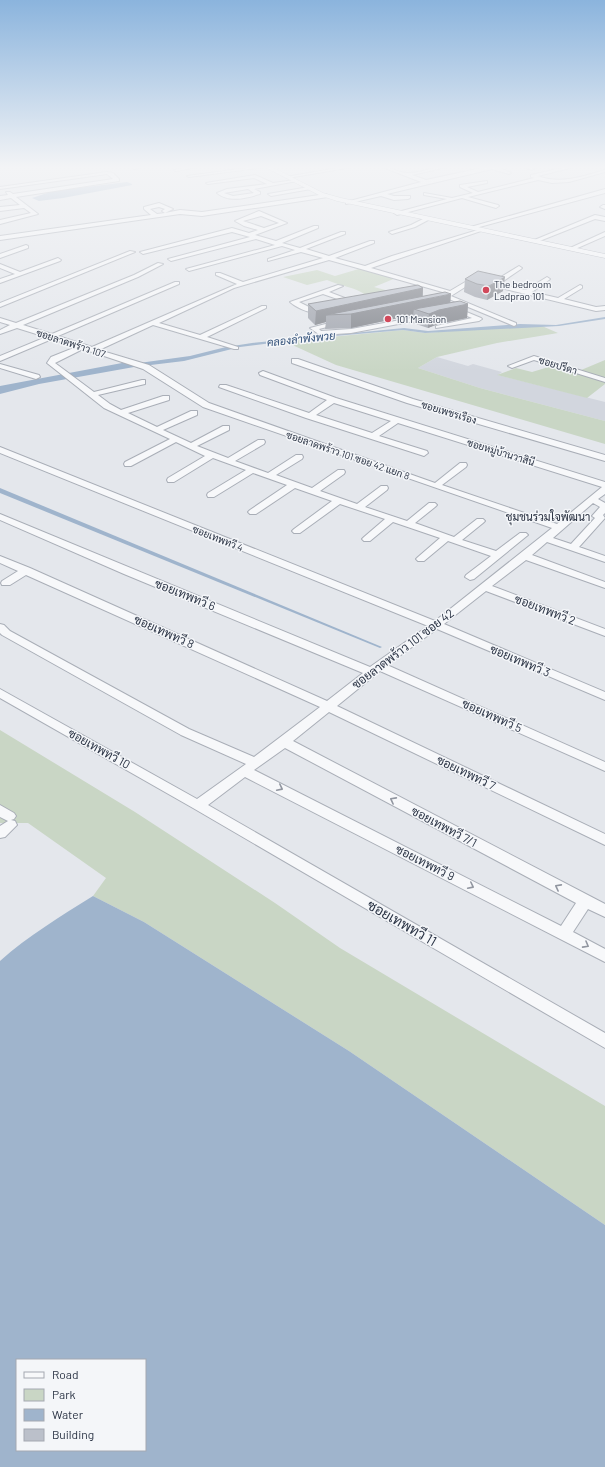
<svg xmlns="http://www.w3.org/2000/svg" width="605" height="1467" font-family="Barlow,Sarabun,sans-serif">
<rect width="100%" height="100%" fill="#e4e7ec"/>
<polygon fill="#d2d6de" points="437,357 468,366 473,364 502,372 498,375 605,402 605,421 480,388 418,368"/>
<g fill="#c9d6c5">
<path d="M 362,268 L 396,278 L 374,287 L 389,291 L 367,296 C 356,287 340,286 327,280 L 307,285 L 283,277 L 317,270 L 335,276 Z"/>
<polygon points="521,326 542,326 558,333 497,343 437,357 418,368 480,388 605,421 605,444 336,365 288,343 289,341 403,330 425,333"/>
<polygon points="605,360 605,384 587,398 497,375 516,368 532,372 552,366 574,373"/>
<polygon points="0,730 135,812 275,903 340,948 605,1106 605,1225 349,1051 144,922 93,896 106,878 28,823 0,823"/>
</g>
<g fill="#9fb4cc" fill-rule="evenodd">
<polygon points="127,182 132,184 132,185 63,198 39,201 32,198 53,191"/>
<polygon points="605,317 605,319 559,326 425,333 403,330 312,338 240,347 184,361 134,367 39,384 0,394 0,386 122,363 139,363 190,356 226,347 252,343 404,328 428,331 520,324 556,325"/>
<polygon points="0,488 382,647 380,648 0,493"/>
<path d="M 93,896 L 144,922 L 349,1051 L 605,1225 L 605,1467 L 0,1467 L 0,961 C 28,936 61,916 93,896 ZM 17,1360 L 145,1360 L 145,1450 L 17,1450 Z"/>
</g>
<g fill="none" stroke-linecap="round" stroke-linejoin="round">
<defs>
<g id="minor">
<polygon points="131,166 136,166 138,168 134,169"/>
<polygon points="194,166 203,166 176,171 174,170"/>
<polygon points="262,166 274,166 189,177 187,176"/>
<polygon points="349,166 358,166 288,178 286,177"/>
<path d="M 380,166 C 390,166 398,173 407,173 C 421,174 436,165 451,166 L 412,175 L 426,180 L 491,166 L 500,166 L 498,167 L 511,173 L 509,174 L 492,169 L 387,194 L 394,196 L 410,196 L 410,198 L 408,199 L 394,200 L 381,196 L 346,204 L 346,202 L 421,182 Z"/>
<polygon points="521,166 527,166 534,169 532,170"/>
<path d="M 571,166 L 578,166 L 538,176 C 561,185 583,176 605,170 L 605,172 L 569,182 L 552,183 L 538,180 L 468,197 L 498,205 L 499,206 L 496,208 L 462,198 L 397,215 L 394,213 L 447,199 L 424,195 L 424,193 L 452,198 L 473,193 L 460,187 L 460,185 L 487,181 L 487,183 L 467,187 L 478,192 L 534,178 L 531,177 L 531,175 Z"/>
<polygon points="107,172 113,173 119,179 119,181 16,197 38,214 0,224 0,220 31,213 24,208 0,211 0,207 20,205 11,198 0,200 0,196 8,195 6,192 10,192 13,194 113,179 107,174 0,189 0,187"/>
<path d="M 255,175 L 273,183 L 295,180 L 297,181 L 254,189 L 260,192 L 260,194 C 246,198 229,203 217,193 L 227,189 L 267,184 L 254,178 L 208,184 L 206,183 ZM 248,189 L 254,193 L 233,196 L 224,193 Z"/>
<polygon points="309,187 311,189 271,196 268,194"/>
<polygon points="605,189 605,193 472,229 467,228"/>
<path d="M 326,194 L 329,196 L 328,197 L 202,216 L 180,214 L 0,240 L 0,236 L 151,215 L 144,209 L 144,207 L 159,203 L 173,209 L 165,213 L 180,210 L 202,212 ZM 159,207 L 165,209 L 162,211 L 165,213 L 157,214 L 150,209 Z"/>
<polygon points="603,205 605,205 605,209 600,207"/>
<path d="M 259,211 L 287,223 L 255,235 L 276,241 L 314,226 L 318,226 L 318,228 L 282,243 L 300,248 L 341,232 L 345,232 L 345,234 L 306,249 L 329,256 L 370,241 L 374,241 L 374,243 L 335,258 L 365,266 L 392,256 L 481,229 L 481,231 L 371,268 L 450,291 L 472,278 L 493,282 L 519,266 L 522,268 L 521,269 L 499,284 L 526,290 L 547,277 L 550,279 L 549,280 L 532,292 L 558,298 L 580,285 L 582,286 L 582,288 L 564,299 L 596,307 L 605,306 L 605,310 L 596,311 L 476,282 L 473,282 L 451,296 L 516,323 L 516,325 L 514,326 L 444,297 L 443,296 L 446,293 L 329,260 L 234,288 L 159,323 L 200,335 L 262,306 L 266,306 L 266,308 L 207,337 L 238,347 L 238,349 L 234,349 L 153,325 L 99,350 L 149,365 L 209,403 L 435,483 L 460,463 L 466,463 L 467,465 L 466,467 L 442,485 L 557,524 L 602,487 L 398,423 L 379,436 L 427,451 L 428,453 L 424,456 L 421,455 L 306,418 L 219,387 L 220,385 L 226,385 L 309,413 L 327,400 L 260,375 L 259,373 L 263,371 L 336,398 L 605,482 L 605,494 L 598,499 L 605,503 L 605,513 L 603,515 L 605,518 L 579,547 L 605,556 L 605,562 L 547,542 L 532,555 L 605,582 L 605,588 L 526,560 L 492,586 L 605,629 L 605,636 L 486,591 L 444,624 L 605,692 L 605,700 L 437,629 L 387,665 L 605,762 L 605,771 L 380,671 L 337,706 L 605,834 L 605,845 L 329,712 L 293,741 L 605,904 L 605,917 L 588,909 L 573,932 L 605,949 L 605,962 L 245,777 L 208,805 L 605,1033 L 605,1048 L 193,808 L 0,698 L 0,689 L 197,799 L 246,764 L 181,735 L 2,635 L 0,633 L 0,624 L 4,625 L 10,631 L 189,729 L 254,757 L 320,707 L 26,575 L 10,585 L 2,585 L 1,583 L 2,581 L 18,571 L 0,563 L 0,556 L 30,568 L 327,701 L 363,673 L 124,574 L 0,520 L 0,514 L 370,667 L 428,626 L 0,453 L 0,447 L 435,621 L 552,528 L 203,407 L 143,369 L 83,349 L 55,363 L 94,392 L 142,380 L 145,380 L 145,384 L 98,395 L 110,404 L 121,410 L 163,396 L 169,396 L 169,400 L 128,413 L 157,427 L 191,411 L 197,411 L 197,415 L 163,430 L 191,443 L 223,426 L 229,426 L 229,430 L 197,446 L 228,458 L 258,440 L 264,440 L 265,442 L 264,444 L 235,461 L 268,473 L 296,455 L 302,455 L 303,457 L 302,459 L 276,475 L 312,488 L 338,470 L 344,470 L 345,472 L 344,474 L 320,491 L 357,504 L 381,486 L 387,486 L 388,488 L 387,490 L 365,507 L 407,521 L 429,503 L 435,503 L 437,505 L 435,507 L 415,523 L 454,537 L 477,519 L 483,519 L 485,521 L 483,523 L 462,540 L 496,551 L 520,533 L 526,533 L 528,535 L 474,579 L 470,580 L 465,577 L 466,575 L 491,556 L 448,541 L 424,561 L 418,561 L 416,559 L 418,557 L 440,538 L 393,522 L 370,541 L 364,541 L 362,539 L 364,537 L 385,519 L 340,504 L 300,533 L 294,533 L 292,531 L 294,529 L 332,501 L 295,488 L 256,514 L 250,514 L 248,512 L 250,510 L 287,485 L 253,473 L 214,497 L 208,497 L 207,495 L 208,493 L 246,470 L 213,458 L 174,482 L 168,482 L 167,480 L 168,478 L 205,456 L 176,442 L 131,466 L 125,466 L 124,464 L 125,462 L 170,439 L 104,408 L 47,363 L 51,357 L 76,347 L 52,339 L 0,361 L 0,356 L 46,337 L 17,328 L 0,334 L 0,330 L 10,325 L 0,322 L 0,318 L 16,323 L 134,275 L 158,263 L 163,264 L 138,277 L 23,325 L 52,334 L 175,282 L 179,282 L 179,284 L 58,336 L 92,347 L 237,284 L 216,275 L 216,273 L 220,273 L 243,282 L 323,258 L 301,252 L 268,261 L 268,259 L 295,250 L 282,246 L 189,271 L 186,269 L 275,245 L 256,239 L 171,261 L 168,259 L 250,237 L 232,232 L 143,254 L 140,252 L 232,228 L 249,233 L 258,230 L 244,226 L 235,221 ZM 261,216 L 279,223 L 264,228 L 243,221 ZM 334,403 L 391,421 L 372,433 L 316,415 ZM 593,503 L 600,507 L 592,516 L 595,518 L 571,544 L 553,538 ZM 285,748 L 576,903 L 561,926 L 254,770 Z"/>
<polygon points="595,215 605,217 605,221 595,219 537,242 532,241"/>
<polygon points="425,218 430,219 415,227 392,234 389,232 411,225"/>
<polygon points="605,232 605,236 573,250 568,249"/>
<polygon points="26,245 28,246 28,248 0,258 0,254"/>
<polygon points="130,251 135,252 0,307 0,303"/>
<polygon points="58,258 61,260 60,261 0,283 0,279 15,274 0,268 0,264 20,272"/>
<path d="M 338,285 L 343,286 L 329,292 L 350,300 L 350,302 L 346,302 L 323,294 L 299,302 L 313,309 L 323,308 L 326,310 C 316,317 298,309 290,302 Z"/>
<polygon points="452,306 481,318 482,319 479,321 436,328 436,326 472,318 450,309 450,307"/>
<polygon points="428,315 430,316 430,318 351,333 320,335 310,328 341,320 343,321 343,323 319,329 321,331 351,329"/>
<polygon points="534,356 605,378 605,382 534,360 512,368 508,366"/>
<polygon points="292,359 298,359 413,399 605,455 605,461 407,403 292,363"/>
<polygon points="0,364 39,375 40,377 36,379 0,368"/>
<polygon points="0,805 14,813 16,816 14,819 11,820 15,821 17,825 5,837 0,838 0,826 8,821 0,817"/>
</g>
<polygon id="tertiary" points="263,166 270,166 323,193 341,198 605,254 605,258 337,201 319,195"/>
</defs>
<use href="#minor" stroke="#a9aeb7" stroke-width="2"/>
<use href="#tertiary" stroke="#a9aeb7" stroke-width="1"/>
<use href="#minor" fill="#f7f8fa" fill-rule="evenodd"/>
<use href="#tertiary" fill="#f7f8fa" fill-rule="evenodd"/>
</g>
<g fill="#a1a5ae">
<polygon points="465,279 503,291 487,300 475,297 464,292"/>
<polygon points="423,288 423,296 451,303 468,304 467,318 438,324 428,328 413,323 413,315 351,328 325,329 326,322 315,325 308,318 308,304"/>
</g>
<g fill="#83868d">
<polygon points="505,277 503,291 487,300 489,286"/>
<polygon points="423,288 422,300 451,294 450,308 468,304 467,318 438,324 428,328 429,314 414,309 413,315 351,328 351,314 326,315 326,322 315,325 316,311"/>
</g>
<g fill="#bbc0ca" stroke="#83868d">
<polygon points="478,271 505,277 489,286 477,284 465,279"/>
<polygon points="418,285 423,288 316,311 308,304"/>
<polygon points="445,292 451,294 351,314 326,315"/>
<polygon points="460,301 468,304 439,310 429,314 414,309"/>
</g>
<defs><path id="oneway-chevron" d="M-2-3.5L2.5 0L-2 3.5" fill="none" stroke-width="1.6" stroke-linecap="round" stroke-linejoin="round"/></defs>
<g stroke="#9196a0">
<use href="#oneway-chevron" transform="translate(280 788) rotate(27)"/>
<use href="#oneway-chevron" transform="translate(393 800) rotate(-152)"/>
<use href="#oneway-chevron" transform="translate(471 886) rotate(27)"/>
<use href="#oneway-chevron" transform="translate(558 887) rotate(-152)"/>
<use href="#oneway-chevron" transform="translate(586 945) rotate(29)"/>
</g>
<linearGradient id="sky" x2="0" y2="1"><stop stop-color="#8bb4dd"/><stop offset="0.45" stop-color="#f3f4f6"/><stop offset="1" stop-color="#f3f4f6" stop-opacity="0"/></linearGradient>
<rect width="605" height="371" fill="url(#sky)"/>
<g fill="#d1495b" stroke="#f4f6f9" stroke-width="1.5">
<circle cx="486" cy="290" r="4"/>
<circle cx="388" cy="319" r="4"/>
</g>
<g text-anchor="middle" stroke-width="3" stroke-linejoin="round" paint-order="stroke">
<g font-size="10" fill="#2b3445" stroke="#f4f6f9" text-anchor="start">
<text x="494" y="288">The bedroom<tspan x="494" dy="12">Ladprao 101</tspan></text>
<text x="396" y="323">101 Mansion</text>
</g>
<g font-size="10" fill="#2b3445" stroke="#f4f6f9">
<text transform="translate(71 343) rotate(18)" y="4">ซอยลาดพร้าว 107</text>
<text transform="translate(558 365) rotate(17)" y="4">ซอยปรีดา</text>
<text transform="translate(449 412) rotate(17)" y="4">ซอยเพชรเรือง</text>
<text transform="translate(501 452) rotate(17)" y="4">ซอยหมู่บ้านวาสินี</text>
<text transform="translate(348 455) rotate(19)" y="4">ซอยลาดพร้าว 101 ซอย 42 แยก 8</text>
<text transform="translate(218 538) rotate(22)" y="4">ซอยเทพทวี 4</text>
</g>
<g font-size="11" font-style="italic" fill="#34527a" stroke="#f4f6f9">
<text transform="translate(301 339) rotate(-6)" y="4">คลองลำพังพวย</text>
</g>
<g font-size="11" fill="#1d2536" stroke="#f4f6f9">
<text x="548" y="521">ชุมชนร่วมใจพัฒนา</text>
</g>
<g font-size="12" fill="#2b3445" stroke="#f4f6f9">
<text transform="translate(185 595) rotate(22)" y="4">ซอยเทพทวี 6</text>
<text transform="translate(545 610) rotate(21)" y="4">ซอยเทพทวี 2</text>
<text transform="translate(164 632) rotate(24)" y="4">ซอยเทพทวี 8</text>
<text transform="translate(403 649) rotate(-37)" y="4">ซอยลาดพร้าว 101 ซอย 42</text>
<text transform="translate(520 661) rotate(23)" y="4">ซอยเทพทวี 3</text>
<text transform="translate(492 716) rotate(24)" y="4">ซอยเทพทวี 5</text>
<text transform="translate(99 749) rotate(29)" y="4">ซอยเทพทวี 10</text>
<text transform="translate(466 773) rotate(26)" y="4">ซอยเทพทวี 7</text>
<text transform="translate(444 827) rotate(28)" y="4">ซอยเทพทวี 7/1</text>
<text transform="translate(425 863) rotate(27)" y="4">ซอยเทพทวี 9</text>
</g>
<g font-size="14" fill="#2b3445" stroke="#f4f6f9">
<text transform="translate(402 923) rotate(30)" y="5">ซอยเทพทวี 11</text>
</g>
</g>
<rect x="16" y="1359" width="130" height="92" fill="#f4f6f9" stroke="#a4a8b1"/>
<rect x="24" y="1372" width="20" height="6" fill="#f7f8fa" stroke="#a4a8b1"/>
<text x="52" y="1379" font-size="12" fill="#2b3445">Road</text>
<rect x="24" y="1389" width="20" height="12" fill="#c9d6c5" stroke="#a4a8b1"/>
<text x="52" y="1399" font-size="12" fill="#2b3445">Park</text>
<rect x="24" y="1409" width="20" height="12" fill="#9fb4cc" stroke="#a4a8b1"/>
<text x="52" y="1419" font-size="12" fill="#2b3445">Water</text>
<rect x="24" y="1429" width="20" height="12" fill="#bbc0ca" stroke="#a4a8b1"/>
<text x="52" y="1439" font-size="12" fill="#2b3445">Building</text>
</svg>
